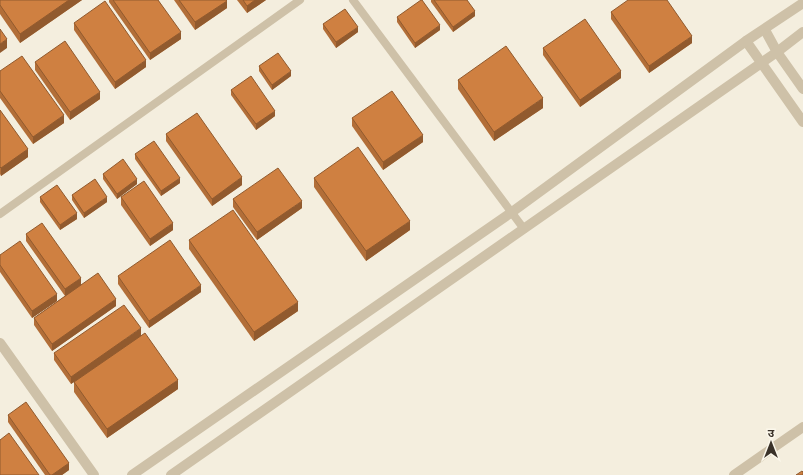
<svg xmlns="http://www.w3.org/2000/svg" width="803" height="475" font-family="Quicksand,'Noto Sans Devanagari',sans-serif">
<rect width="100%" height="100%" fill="#f4eede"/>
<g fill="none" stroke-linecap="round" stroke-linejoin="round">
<g stroke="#cec1a8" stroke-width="8">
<polyline points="353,0 524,229"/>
<polyline points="0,214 300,0"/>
</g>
<g stroke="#cec1a8" stroke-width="10">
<polyline points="765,30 777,52 803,89"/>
<polyline points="746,41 803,122"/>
<polyline points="0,343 94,475"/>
<polyline points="734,475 803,427"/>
</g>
<g stroke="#cec1a8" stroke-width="10">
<polyline points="132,475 512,212 746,41 803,3"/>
<polyline points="171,475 777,52 803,32"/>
</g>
</g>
<g fill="#b26e38">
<polygon points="0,0 82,0 20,43 0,14"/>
<polygon points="109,0 158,0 181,39 150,60 109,2"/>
<polygon points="174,0 226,0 227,8 195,30"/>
<polygon points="237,0 266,0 247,13"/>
<polygon points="431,0 467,0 475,16 453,32 431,2"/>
<polygon points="611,12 692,43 649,73 611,19"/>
<polygon points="397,17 440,30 415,48 397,22"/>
<polygon points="74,23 146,67 115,89 74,30"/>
<polygon points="323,24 358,32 336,48 323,29"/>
<polygon points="543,48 621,78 580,107 543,55"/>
<polygon points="35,62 100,99 70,120 35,70"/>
<polygon points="259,66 291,76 272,90 259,71"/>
<polygon points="0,71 64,123 33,144 0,98"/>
<polygon points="458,80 543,108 494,141 458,89"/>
<polygon points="231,90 275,116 256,130 231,95"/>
<polygon points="0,110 28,157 1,176 0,174"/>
<polygon points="352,118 423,142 383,170 352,126"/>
<polygon points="166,134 242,185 212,206 166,141"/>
<polygon points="135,154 180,183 161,196 135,159"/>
<polygon points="103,174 137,184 117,199 103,179"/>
<polygon points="314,178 410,230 366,261 314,187"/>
<polygon points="72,195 107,202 84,218 72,200"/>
<polygon points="40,197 77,219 60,230 40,202"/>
<polygon points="121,197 173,230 150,246 121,205"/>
<polygon points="233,199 302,208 257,240 233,207"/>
<polygon points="26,234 81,285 116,306 52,351 34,325 34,318 65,296 26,241"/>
<polygon points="189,240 298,311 254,341 189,249"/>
<polygon points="0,255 57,301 32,318 0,272"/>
<polygon points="118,276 201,292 149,328 118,284"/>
<polygon points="141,336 178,389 107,438 74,392 74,382 113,355 71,384 54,360 54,353"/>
<polygon points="8,415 69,470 62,475 45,475 8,422"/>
</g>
<g fill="#915a2e">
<polygon points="69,0 82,0 20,43 20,34"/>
<polygon points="255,0 266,0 247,13 247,6"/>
<polygon points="227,1 227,8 195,30 195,22"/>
<polygon points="475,11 475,16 453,32 453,27"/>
<polygon points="440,25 440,30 415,48 415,43"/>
<polygon points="358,27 358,32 336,48 336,42"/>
<polygon points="181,32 181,39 150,60 150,53"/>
<polygon points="692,36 692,43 649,73 649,66"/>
<polygon points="7,39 7,48 0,53 0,44"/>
<polygon points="146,60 146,67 115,89 115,82"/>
<polygon points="291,71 291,76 272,90 272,85"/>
<polygon points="621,71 621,78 580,107 580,100"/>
<polygon points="100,92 100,99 70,120 70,112"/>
<polygon points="543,98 543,108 494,141 494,132"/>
<polygon points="275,111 275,116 256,130 256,124"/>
<polygon points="64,115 64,123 33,144 33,137"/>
<polygon points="423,135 423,142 383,170 383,162"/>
<polygon points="28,149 28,157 1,176 1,168"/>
<polygon points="242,177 242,185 212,206 212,199"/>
<polygon points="180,178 180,183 161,196 161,191"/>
<polygon points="137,179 137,184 117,199 117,194"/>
<polygon points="107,197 107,202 84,218 84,213"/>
<polygon points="302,201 302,208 257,240 257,232"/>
<polygon points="77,213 77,219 60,230 60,225"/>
<polygon points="410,221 410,230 366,261 366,251"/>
<polygon points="173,223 173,230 150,246 150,239"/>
<polygon points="81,278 81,286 65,297 65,289"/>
<polygon points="201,285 201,292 149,328 149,321"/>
<polygon points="57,294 57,301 32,318 32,311"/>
<polygon points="116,299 116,306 52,351 52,344"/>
<polygon points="298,302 298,311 254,341 254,332"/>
<polygon points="141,328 141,336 71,384 71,377"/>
<polygon points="178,380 178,389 107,438 107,429"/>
<polygon points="69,463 69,470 62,475 52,475"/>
</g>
<g fill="#cf8041" stroke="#915a2e">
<polygon points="0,0 69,0 20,34 0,5"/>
<polygon points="113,0 158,0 181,32 150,53"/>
<polygon points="179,0 226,0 227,1 195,22"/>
<polygon points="243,0 255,0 247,6"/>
<polygon points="421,0 422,0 440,25 415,43 397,17"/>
<polygon points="434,0 467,0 475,11 453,27"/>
<polygon points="628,0 667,0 692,36 649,66 611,12"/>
<polygon points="105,1 146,60 115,82 74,23"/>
<polygon points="345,9 358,27 336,42 323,24"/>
<polygon points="585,19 621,71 580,100 543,48"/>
<polygon points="0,29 7,39 0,44"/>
<polygon points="65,41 100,92 70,112 35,62"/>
<polygon points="506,46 543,98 494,132 458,80"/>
<polygon points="278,53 291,71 272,85 259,66"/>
<polygon points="22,56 64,115 33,137 0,91 0,71"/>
<polygon points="251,76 275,111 256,124 231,90"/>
<polygon points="392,91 423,135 383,162 352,118"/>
<polygon points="0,110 28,149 1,168 0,167"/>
<polygon points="197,113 242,177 212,199 166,134"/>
<polygon points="154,141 180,178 161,191 135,154"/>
<polygon points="358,147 410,221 366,251 314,178"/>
<polygon points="123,159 137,179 117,194 103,174"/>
<polygon points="278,168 302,201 257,232 233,199"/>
<polygon points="95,179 107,197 84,213 72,195"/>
<polygon points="144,181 173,223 150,239 121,197"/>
<polygon points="57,185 77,213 60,225 40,197"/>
<polygon points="233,210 298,302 254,332 189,240"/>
<polygon points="42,223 81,278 65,289 26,234"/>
<polygon points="170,240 201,285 149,321 118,276"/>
<polygon points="20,241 57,294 32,311 0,265 0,255"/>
<polygon points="98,273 116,299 52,344 34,318"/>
<polygon points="124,305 141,328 71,377 54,353"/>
<polygon points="145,333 178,380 107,429 74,382"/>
<polygon points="26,402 69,463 52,475 50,475 8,415"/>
<polygon points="9,433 39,475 0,475 0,440"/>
<polygon points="802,471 803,472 803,475 796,475"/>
</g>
<g transform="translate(771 443)" stroke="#fbf7eb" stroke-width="3" paint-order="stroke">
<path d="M0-3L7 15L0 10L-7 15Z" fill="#3a3229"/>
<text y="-6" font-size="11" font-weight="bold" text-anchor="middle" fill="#3a3229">उ</text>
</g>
</svg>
